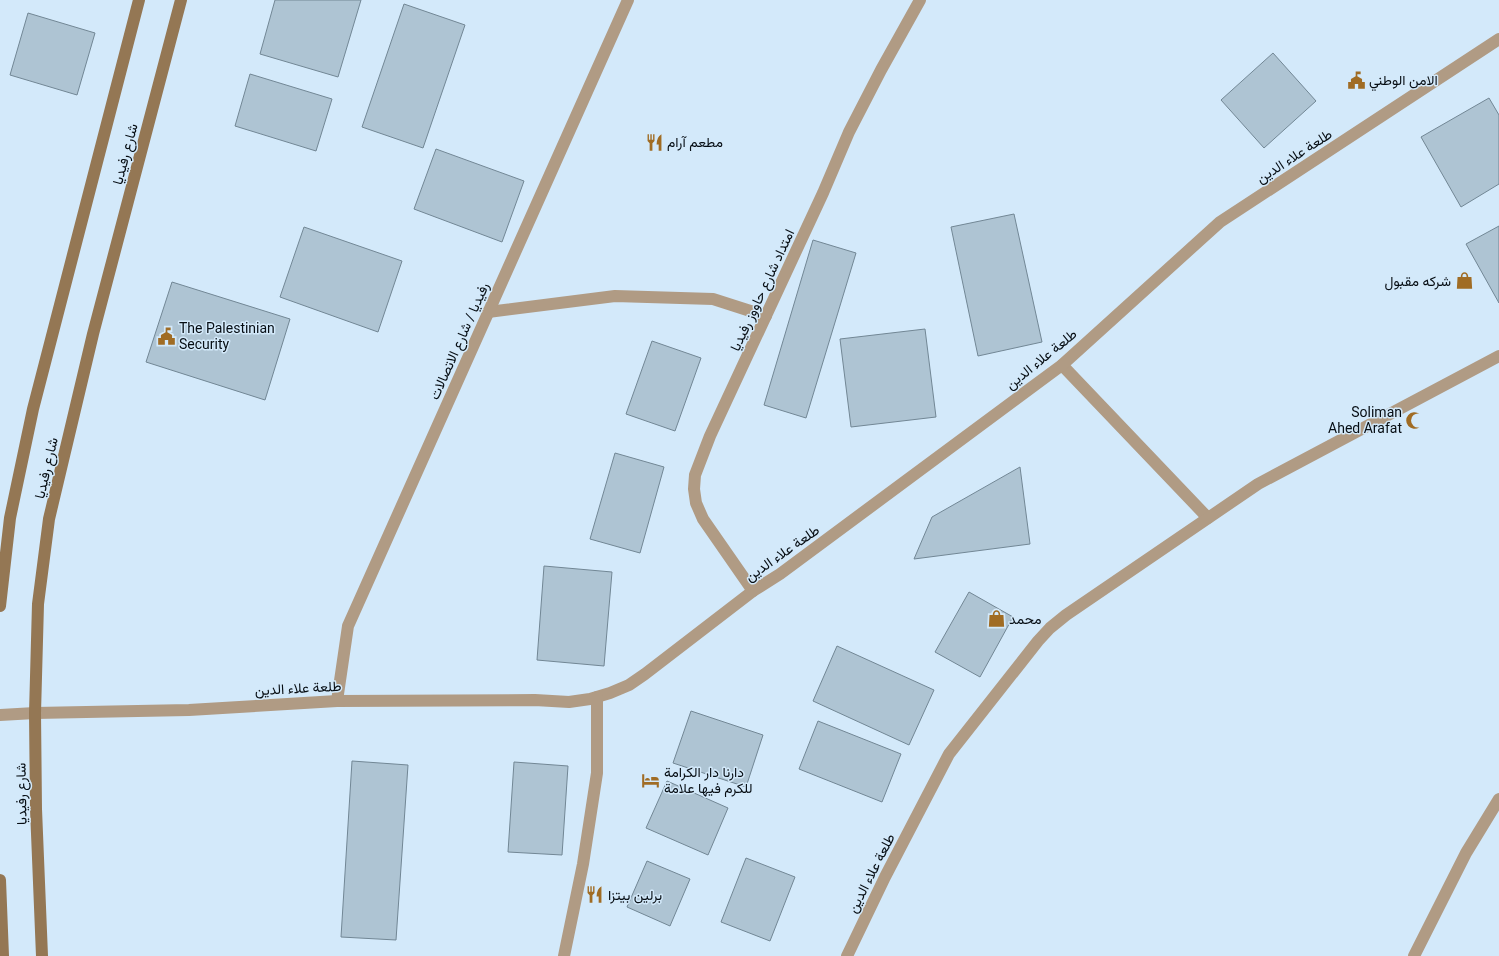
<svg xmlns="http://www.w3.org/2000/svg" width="1499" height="956" font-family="Roboto,Vazirmatn,sans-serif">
<rect width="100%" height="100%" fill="#d3e9fa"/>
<g fill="#aec4d3" stroke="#728795">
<polygon points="275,0 361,0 338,77 260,54"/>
<polygon points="404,4 465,25 423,148 362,127"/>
<polygon points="28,13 95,33 77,95 10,75"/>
<polygon points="1273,53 1316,101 1264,148 1221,100"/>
<polygon points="250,74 332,99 316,151 235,126"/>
<polygon points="1489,98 1499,115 1499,184 1461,207 1421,137"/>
<polygon points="436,149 524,181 502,242 414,209"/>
<polygon points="1014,214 1042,342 978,356 951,227"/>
<polygon points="1499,226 1499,303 1466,244"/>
<polygon points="304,227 402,261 378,332 280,297"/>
<polygon points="813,240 856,253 806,418 764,405"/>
<polygon points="172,282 290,319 265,400 146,362"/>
<polygon points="925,329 936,417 851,427 840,339"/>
<polygon points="652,341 701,358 675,431 626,414"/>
<polygon points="615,453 664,467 640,553 590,539"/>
<polygon points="1020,467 1030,544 914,559 932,517"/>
<polygon points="544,566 612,572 604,666 537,660"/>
<polygon points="969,592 1013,617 980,677 935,652"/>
<polygon points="837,646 934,690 909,745 813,701"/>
<polygon points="691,711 763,735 746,787 673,763"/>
<polygon points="818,721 901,754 882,802 799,769"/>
<polygon points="352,761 408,765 396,940 341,937"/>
<polygon points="514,762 568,766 562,855 508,852"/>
<polygon points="667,781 728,808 708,855 646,828"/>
<polygon points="746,858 795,877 770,941 721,922"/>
<polygon points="647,861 690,879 670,926 627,907"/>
</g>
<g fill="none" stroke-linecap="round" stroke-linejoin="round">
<g stroke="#b09b84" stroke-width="12">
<polyline points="488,312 615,296 713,299 766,316"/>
<polyline points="1062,365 1208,518"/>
<polyline points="753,591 703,519 696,503 694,489 695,475 710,436 823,193 849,132 881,70 920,0"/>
<polyline points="337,701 348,626 628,0"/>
<polyline points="0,715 35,713 189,710 337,701 535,700 569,702 590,699 610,693 629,685 645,674 753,591 780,574 1062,365 1220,222 1499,39"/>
<polyline points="564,956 583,864 597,773 597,697"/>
<polyline points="847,956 885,877 949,754 1038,641 1050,628 1066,615 1258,484 1499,356"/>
<polyline points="1414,956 1466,853 1499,799"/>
</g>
<g stroke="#947754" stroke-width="12">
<polyline points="0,606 10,518 33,409 139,0"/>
<polyline points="0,880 3,956"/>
<polyline points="42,956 36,809 35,713 38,604 49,519 93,334 181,0"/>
</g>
</g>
<defs>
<symbol id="civic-bare" viewBox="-9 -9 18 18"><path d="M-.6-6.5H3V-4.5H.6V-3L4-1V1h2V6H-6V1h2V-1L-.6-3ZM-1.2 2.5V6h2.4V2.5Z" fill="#a06c24" stroke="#d3e9fa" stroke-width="2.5" paint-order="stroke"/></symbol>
<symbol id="restaurant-bare" viewBox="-9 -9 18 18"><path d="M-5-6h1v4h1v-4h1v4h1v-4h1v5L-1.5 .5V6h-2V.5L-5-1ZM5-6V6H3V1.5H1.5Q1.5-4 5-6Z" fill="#a06c24" stroke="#d3e9fa" stroke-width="2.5" paint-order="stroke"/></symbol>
<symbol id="shop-bare" viewBox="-9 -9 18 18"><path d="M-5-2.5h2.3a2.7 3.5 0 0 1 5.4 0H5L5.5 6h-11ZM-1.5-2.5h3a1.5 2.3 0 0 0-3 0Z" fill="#a06c24" stroke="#d3e9fa" stroke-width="2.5" paint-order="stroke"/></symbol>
<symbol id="mosque-bare" viewBox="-9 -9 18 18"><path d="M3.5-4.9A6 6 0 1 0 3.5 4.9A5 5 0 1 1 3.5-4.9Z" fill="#a06c24" stroke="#d3e9fa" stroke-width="2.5" paint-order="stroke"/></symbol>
<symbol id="hotel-bare" viewBox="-9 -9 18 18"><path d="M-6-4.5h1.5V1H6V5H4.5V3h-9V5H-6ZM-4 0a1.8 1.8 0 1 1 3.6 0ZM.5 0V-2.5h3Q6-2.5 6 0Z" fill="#a06c24" stroke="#d3e9fa" stroke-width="2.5" paint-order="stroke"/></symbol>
</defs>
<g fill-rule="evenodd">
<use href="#civic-bare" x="1344" y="68" width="25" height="25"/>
<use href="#restaurant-bare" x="642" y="130" width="25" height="25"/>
<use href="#shop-bare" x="1452" y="268" width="25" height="25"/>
<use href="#civic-bare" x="154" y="324" width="25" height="25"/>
<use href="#mosque-bare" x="1402" y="408" width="25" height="25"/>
<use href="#shop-bare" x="984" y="606" width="25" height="25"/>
<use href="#hotel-bare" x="638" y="768" width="25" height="25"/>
<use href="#restaurant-bare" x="582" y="882" width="25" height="25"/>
</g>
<g text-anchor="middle" stroke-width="3" stroke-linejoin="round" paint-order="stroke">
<g font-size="14" fill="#060d13" stroke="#d3e9fa" text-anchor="start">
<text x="1369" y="85">الامن الوطني</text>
<text x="667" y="147">مطعم آرام</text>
<text x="1451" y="286" text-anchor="end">شركه مقبول</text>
<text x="179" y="333">The Palestinian<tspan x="179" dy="16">Security</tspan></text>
<text x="1402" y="417" text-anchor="end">Soliman<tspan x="1402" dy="16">Ahed Arafat</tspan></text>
<text x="1009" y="624">محمد</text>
<text x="664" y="777">دارنا دار الكرامة<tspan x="664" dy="16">للكرم فيها علامة</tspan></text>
<text x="608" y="900">برلين بيتزا</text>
</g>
<g font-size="14" fill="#060d13" stroke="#d3e9fa">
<text transform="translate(125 154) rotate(-75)" y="5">شارع رفيديا</text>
<text transform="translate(1294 156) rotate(-33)" y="5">طلعة علاء الدين</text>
<text transform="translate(762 290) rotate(-65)" y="5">امتداد شارع حاووز رفيديا</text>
<text transform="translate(459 341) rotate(-66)" y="5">رفيديا / شارع الاتصالات</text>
<text transform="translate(1041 359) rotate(-39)" y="5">طلعة علاء الدين</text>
<text transform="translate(46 468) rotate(-77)" y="5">شارع رفيديا</text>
<text transform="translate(782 553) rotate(-35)" y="5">طلعة علاء الدين</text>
<text transform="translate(298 688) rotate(-3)" y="5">طلعة علاء الدين</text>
<text transform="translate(21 794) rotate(-91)" y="5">شارع رفيديا</text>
<text transform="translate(871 873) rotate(-63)" y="5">طلعة علاء الدين</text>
</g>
</g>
</svg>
